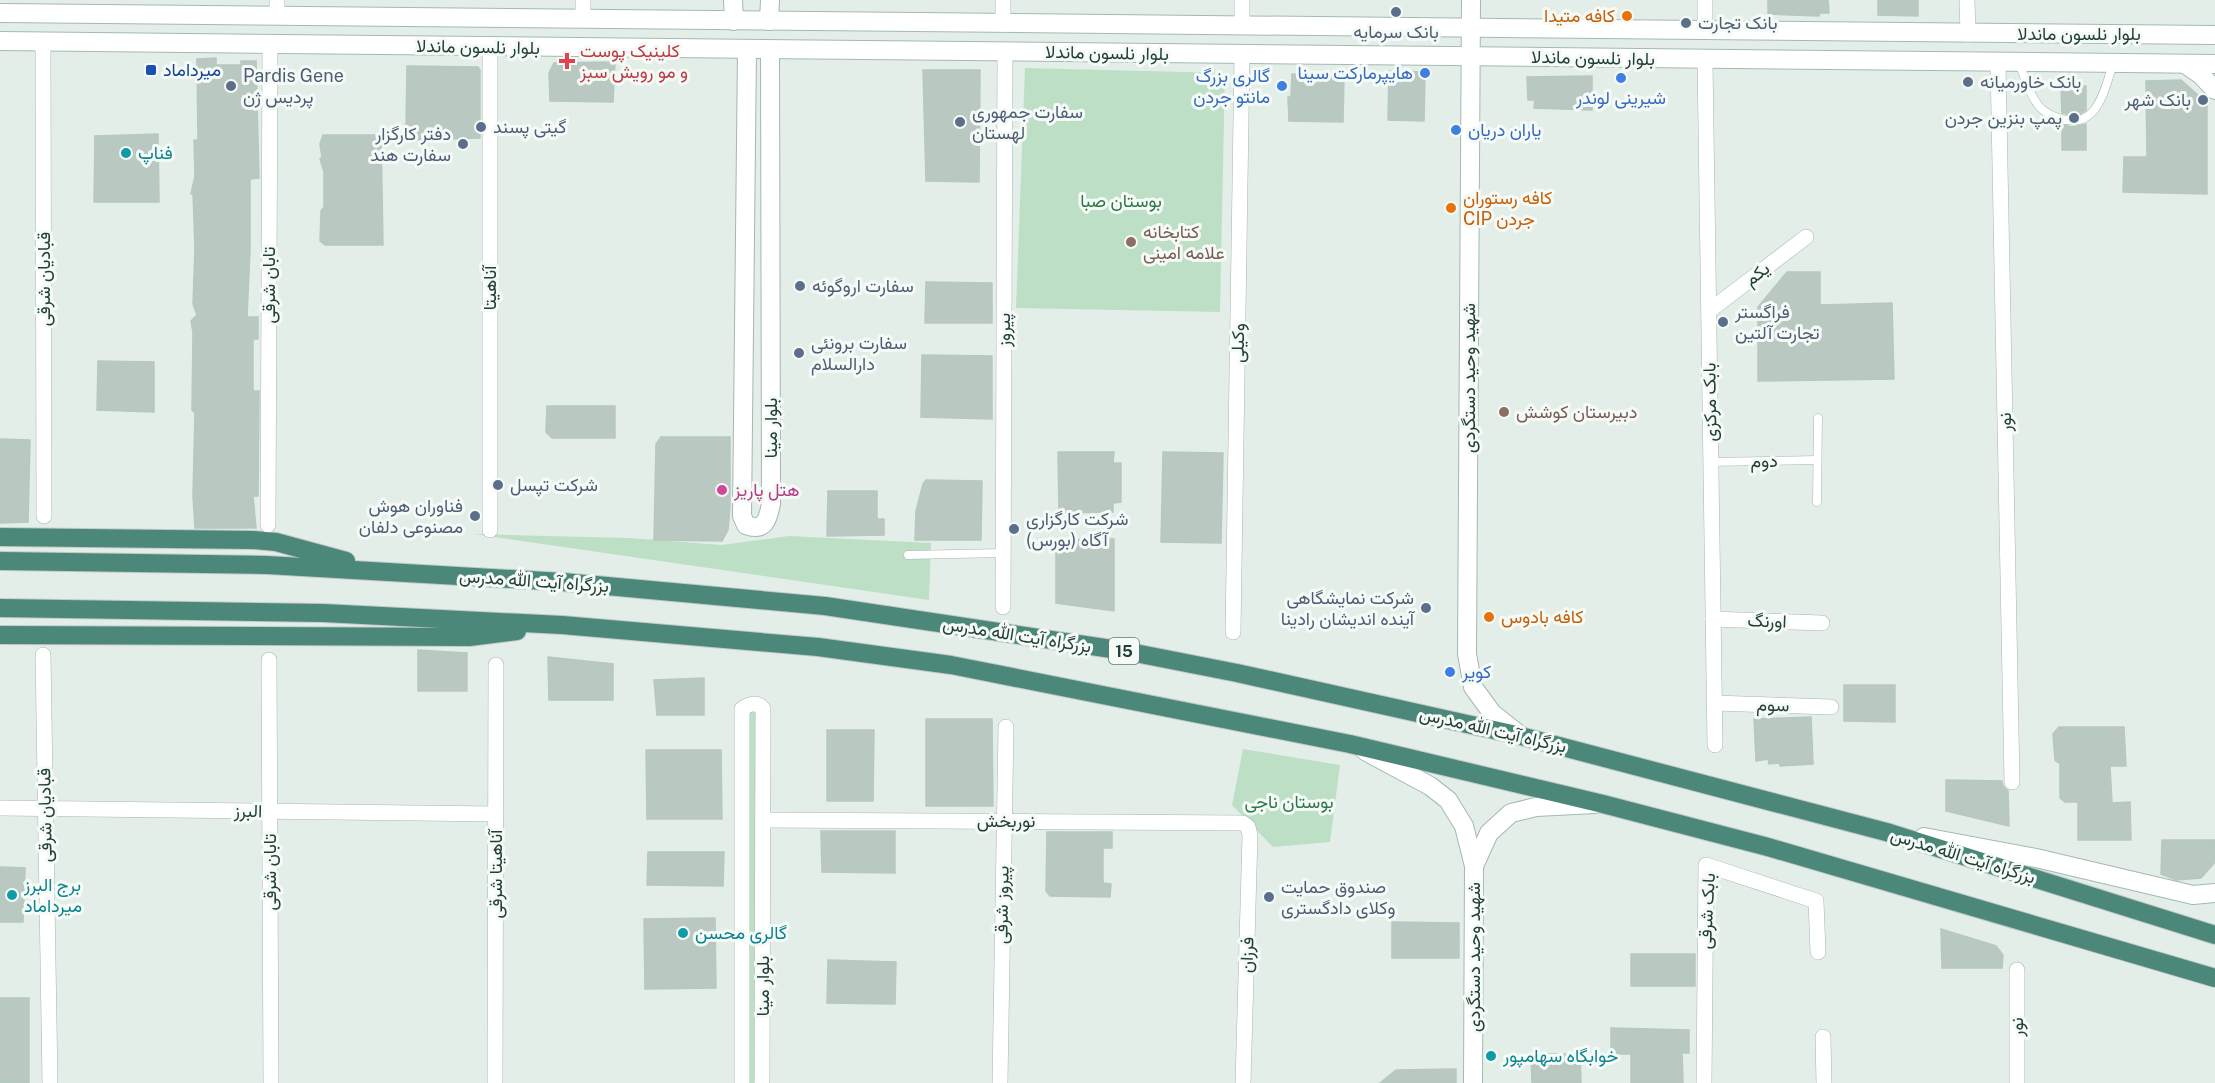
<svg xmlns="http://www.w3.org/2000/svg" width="2215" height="1083" font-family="'Public Sans',Vazirmatn,sans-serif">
<rect width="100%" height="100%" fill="#e4eee9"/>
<g fill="#bddfc6">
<polygon points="1025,68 1225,73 1220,312 1016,308"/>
<polygon points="474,534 629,538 722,545 789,536 931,543 929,600"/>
<polygon points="748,710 758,710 756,1083 749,1083"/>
<polygon points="1243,749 1340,765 1330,842 1273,847 1232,805"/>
</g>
<g fill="#b9c9c2" stroke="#b6c8c0" stroke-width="1.5">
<polygon points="1768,0 1828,0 1829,13 1820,13 1819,16 1768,14"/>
<polygon points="1878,0 1918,0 1918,16 1878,15"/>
<polygon points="216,58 216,65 241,65 241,61 256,61 259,178 250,179 250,251 247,317 258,317 258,339 253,339 253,391 259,391 258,496 253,496 256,528 195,528 193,496 195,413 192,410 193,332 191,321 197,315 193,304 195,249 193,194 191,194 195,176 194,140 198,140 197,59"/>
<polygon points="615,62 613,102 550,101 549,73 554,63"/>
<polygon points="407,66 478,67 480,70 480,138 414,140 414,126 406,126"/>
<polygon points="923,70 980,70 979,182 926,181"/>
<polygon points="1389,71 1425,72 1424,121 1388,120"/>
<polygon points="1292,74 1344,75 1343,122 1289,121 1288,97 1291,97"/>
<polygon points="1592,76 1592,110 1534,108 1535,100 1528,100 1527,77"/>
<polygon points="2181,80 2207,103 2207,194 2123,192 2124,157 2147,157 2146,81"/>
<polygon points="2061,86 2086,86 2086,110 2080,114 2071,115 2062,113"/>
<polygon points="2086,124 2086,150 2062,150 2062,125 2072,127"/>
<polygon points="158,134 159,202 94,202 95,136"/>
<polygon points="323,135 381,135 383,245 325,245 320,241 321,211 324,207 324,172 320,159 322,157 320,144"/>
<polygon points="1787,272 1820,272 1820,305 1892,303 1894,379 1758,381 1758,307"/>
<polygon points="926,282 992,283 992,323 925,323"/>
<polygon points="922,355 992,356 992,419 921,417"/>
<polygon points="98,361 154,362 154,412 97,410"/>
<polygon points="547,406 615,406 615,438 552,438 546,432"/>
<polygon points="661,437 730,437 730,507 728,530 722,541 654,540 656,444"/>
<polygon points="0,439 30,440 28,522 0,523"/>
<polygon points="1058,452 1114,452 1113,463 1121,463 1121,502 1113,503 1113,512 1059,513"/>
<polygon points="1163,452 1223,453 1221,543 1161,542"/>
<polygon points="926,480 982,481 981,540 915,540 916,511 923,484"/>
<polygon points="828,491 877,491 877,519 884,519 884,535 827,536"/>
<polygon points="1114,539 1114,611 1056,603 1056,540"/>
<polygon points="418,650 467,653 467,691 418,691"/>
<polygon points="548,657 613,664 613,700 549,700"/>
<polygon points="704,678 704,715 657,715 654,680"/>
<polygon points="1844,685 1895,685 1895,722 1844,721"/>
<polygon points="1811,717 1813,764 1780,766 1780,763 1769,764 1768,759 1756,761 1754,719"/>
<polygon points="926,719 992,719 993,806 926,806"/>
<polygon points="2059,727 2124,727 2126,766 2110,766 2112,803 2130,802 2131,840 2078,840 2078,802 2065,802 2060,798 2060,764 2055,760 2053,734"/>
<polygon points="827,730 874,730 873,801 827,801"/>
<polygon points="646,750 721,750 722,819 647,819"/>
<polygon points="1946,780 2002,781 2003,786 2008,791 2009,826 1946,811"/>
<polygon points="821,831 895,831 895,873 822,872"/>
<polygon points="1047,832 1112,832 1112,848 1103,848 1103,883 1111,884 1110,897 1050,896 1046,891"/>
<polygon points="2162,840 2215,840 2215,862 2201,878 2176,880 2161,874"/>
<polygon points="648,852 724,852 723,886 647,885"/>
<polygon points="0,867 25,868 23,922 0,922"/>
<polygon points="715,918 716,988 645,989 644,919"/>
<polygon points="1392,922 1459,923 1459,958 1392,958"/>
<polygon points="1941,929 1996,946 2003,955 2002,968 1942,968"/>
<rect x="1631" y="954" width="64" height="32"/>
<polygon points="828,960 896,962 895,1004 827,1003"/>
<rect x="0" y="998" width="29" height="85"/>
<polygon points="1611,1028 1689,1030 1689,1053 1682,1053 1683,1083 1631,1083 1631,1054 1611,1054"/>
<polygon points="1531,1054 1580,1054 1581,1083 1532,1083"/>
<polygon points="1456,1069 1456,1083 1380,1083 1396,1070"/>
</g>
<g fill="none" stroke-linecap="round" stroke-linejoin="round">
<defs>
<g id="service">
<path d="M 2019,63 C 2024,76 2028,90 2036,102 C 2040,110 2050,115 2058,118 C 2097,132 2104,91 2113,64"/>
<polyline points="1711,462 1817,460"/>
<polyline points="1817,502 1818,418"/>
<polyline points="908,555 1003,553"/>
</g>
<g id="minor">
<polyline points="1967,0 1968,34"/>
<polyline points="277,16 277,0"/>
<polyline points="583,19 583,0"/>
<polyline points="1003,24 1003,0"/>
<polyline points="1242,26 1242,0"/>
<polyline points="1705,31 1705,0"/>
<polyline points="43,42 44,516"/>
<polyline points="490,47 490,530"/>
<polyline points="1705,60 1715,745"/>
<polyline points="1998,63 2012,782"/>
<polyline points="1709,311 1806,237"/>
<polyline points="268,525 270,44"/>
<polyline points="1003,607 1005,52"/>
<polyline points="1713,619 1822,623"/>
<polyline points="1233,632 1242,55"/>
<polyline points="43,655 50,1083"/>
<polyline points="269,660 271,1083"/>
<polyline points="1714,703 1831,707"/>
<polyline points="0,808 496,814"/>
<polyline points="763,820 1243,823 1248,827 1250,835 1243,1083"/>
<polyline points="2017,970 2017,1083"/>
<polyline points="1823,1037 1824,1083"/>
<polyline points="495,1083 496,665"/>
<path d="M 742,1083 L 742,709 C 749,704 757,701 763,709 L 762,1083"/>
<polyline points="1000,1083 1006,727"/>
<polyline points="1704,1083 1706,865 1816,901 1818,952"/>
</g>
<g id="tertiary">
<polyline points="733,0 734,21"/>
<polyline points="769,21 770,0"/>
<path d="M 747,49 L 742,516 L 746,525 C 765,532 768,519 771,504 L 770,50"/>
</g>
<g id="secondary">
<polyline points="1471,0 1467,654 1473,687 1492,713 1521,736"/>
<polyline points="0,13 2215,35"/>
<polyline points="0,41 2215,64"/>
<polyline points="2185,64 2201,75 2215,90"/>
<polyline points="1365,751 1430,786 1448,800 1464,826 1474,866 1473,1083"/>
<polyline points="1924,837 2036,858 2193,895 2215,893"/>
<polyline points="1474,866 1489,833 1511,813 1536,807 1595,804"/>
</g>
<g id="trunk">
<polyline points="0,537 253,540 276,542 346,561"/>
<polyline points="0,561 267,565 563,582 825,606 1125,651 1237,673 1521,736 1890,833 2215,935"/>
<polyline points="0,608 323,613 562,625 818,647 951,665 1350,744 1603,804 1768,847 2215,978"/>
<polyline points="0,635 469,637 517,631"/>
</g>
</defs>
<use href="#service" stroke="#a6b6b0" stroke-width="9"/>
<use href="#minor" stroke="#a6b6b0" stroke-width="16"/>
<use href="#tertiary" stroke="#a6b6b0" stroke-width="20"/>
<use href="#secondary" stroke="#a2bab1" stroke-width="20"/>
<use href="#trunk" stroke="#c1cac7" stroke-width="20"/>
<use href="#service" stroke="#fff" stroke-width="8"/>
<use href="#minor" stroke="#fff" stroke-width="15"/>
<use href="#tertiary" stroke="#fff" stroke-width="18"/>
<use href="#secondary" stroke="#fff" stroke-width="18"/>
<use href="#trunk" stroke="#4c887a" stroke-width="18"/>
</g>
<g fill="#5c6f8a" stroke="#f5faf7" stroke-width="2">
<circle cx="1396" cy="12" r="6"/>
<circle cx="1686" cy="23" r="6"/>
<circle cx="1968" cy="82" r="6"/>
<circle cx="231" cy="86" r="6"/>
<circle cx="2203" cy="100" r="6"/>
<circle cx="2074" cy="118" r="6"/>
<circle cx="960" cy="122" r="6"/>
<circle cx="481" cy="127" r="6"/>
<circle cx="463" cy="144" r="6"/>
<circle cx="800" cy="286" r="6"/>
<circle cx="1723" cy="322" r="6"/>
<circle cx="799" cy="353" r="6"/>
<circle cx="498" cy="485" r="6"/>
<circle cx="475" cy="516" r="6"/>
<circle cx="1014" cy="529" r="6"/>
<circle cx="1426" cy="608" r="6"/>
<circle cx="1269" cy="897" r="6"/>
</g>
<g fill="#e8710a" stroke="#f5faf7" stroke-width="2">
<circle cx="1627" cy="16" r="6"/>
<circle cx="1451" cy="208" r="6"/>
<circle cx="1489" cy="617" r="6"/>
</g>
<path fill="#e0444e" stroke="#f5faf7" stroke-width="2" d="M564 52h6v6h6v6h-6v6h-6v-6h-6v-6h6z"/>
<rect fill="#1a4fb4" stroke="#f5faf7" stroke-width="2" x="145" y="64" width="12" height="12" rx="3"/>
<g fill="#3f7fe0" stroke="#f5faf7" stroke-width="2">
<circle cx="1425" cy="73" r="6"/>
<circle cx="1621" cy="78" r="6"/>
<circle cx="1282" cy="86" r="6"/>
<circle cx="1456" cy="130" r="6"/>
<circle cx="1450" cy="672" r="6"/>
</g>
<g fill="#0f9aa8" stroke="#f5faf7" stroke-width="2">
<circle cx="126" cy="153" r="6"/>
<circle cx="12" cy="895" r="6"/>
<circle cx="683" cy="933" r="6"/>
<circle cx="1491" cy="1056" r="6"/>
</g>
<g fill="#8d6e63" stroke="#f5faf7" stroke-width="2">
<circle cx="1131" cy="242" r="6"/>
<circle cx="1504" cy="412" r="6"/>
</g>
<circle fill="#d1479c" stroke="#f5faf7" stroke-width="2" cx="722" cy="490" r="6"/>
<g text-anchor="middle" stroke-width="6" stroke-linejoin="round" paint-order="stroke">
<rect fill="#f5faf7" stroke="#627871" stroke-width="1.5" x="1109" y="638" width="30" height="26" rx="4.5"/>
<g font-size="16" font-weight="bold" fill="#234038">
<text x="1124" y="657">15</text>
</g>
<g font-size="18" fill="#c56008" stroke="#f5faf7" text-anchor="start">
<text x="1615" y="22" text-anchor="end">کافه متیدا</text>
<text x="1463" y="204">كافه رستوران<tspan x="1463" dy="21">CIP جردن</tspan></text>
<text x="1501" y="623">کافه بادوس</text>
</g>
<g font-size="18" fill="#4e5e75" stroke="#f5faf7" text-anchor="start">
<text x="1698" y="29">بانک تجارت</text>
<text x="1396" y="38" text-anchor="middle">بانک سرمایه</text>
<text x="243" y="82">Pardis Gene<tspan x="243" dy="21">پردیس ژن</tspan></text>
<text x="1980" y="88">بانک خاورمیانه</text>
<text x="2191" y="106" text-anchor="end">بانک شهر</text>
<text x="972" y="118">سفارت جمهوری<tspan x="972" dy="21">لهستان</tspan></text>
<text x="2062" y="124" text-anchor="end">پمپ بنزين جردن</text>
<text x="493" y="133">گیتی پسند</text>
<text x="451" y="140" text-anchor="end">دفتر کارگزار<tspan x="451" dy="21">سفارت هند</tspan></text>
<text x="812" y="292">سفارت اروگوئه</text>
<text x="1735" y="318">فراگستر<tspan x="1735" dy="21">تجارت آلتین</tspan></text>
<text x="811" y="349">سفارت برونئی<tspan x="811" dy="21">دارالسلام</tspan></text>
<text x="510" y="491">شرکت تپسل</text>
<text x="463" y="512" text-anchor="end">فناوران هوش<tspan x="463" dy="21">مصنوعی دلفان</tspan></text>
<text x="1026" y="525">شرکت کارگزاری<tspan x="1026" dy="21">آگاه (بورس)</tspan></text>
<text x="1414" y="604" text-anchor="end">شرکت نمایشگاهی<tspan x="1414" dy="21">آینده اندیشان رادینا</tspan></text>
<text x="1281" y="893">صندوق حمایت<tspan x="1281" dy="21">وکلای دادگستری</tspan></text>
</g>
<g font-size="18" fill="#234038" stroke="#f5faf7">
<text x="2079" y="40">بلوار نلسون ماندلا</text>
<text transform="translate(478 47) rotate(1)" y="6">بلوار نلسون ماندلا</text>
<text transform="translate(1107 53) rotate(1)" y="6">بلوار نلسون ماندلا</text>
<text transform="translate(1593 58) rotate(1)" y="6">بلوار نلسون ماندلا</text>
<text transform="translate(1757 274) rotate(-37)" y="6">یکم</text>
<text transform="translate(44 279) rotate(-90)" y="6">قبادیان شرقی</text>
<text transform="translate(269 285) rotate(-90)" y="6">تابان شرقی</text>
<text transform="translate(490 288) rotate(-90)" y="6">آناهیتا</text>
<text transform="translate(1004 330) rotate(-90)" y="6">پیروز</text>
<text transform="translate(1238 343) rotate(-89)" y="6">وكيلی</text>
<text transform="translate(1469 378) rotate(-90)" y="6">شهید وحید دستگردی</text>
<text transform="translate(1710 402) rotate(-91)" y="6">بابک مرکزی</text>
<text transform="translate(2005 422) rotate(-91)" y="6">نور</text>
<text transform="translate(771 428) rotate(-90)" y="6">بلوار مینا</text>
<text transform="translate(1764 461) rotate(-1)" y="6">دوم</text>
<text transform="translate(534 581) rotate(4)" y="6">بزرگراه آیت الله مدرس</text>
<text transform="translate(1767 621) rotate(2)" y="6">اورنگ</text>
<text transform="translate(1017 635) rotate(9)" y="6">بزرگراه آیت الله مدرس</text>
<text transform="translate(1773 705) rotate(2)" y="6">سوم</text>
<text transform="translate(1493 730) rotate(13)" y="6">بزرگراه آیت الله مدرس</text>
<text transform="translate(248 811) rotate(1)" y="6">البرز</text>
<text transform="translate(45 815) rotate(-91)" y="6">قبادیان شرقی</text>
<text x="1006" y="827">نوربخش</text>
<text transform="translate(1963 856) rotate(17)" y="6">بزرگراه آیت الله مدرس</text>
<text transform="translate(270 872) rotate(-90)" y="6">تابان شرقی</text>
<text transform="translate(496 874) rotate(-90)" y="6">آناهیتا شرقی</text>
<text transform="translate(1002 905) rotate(-89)" y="6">پیروز شرقی</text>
<text transform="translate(1707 911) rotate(-87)" y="6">بابک شرقی</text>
<text transform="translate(1247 955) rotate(-88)" y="6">فرزان</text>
<text transform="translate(1474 957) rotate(-90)" y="6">شهید وحید دستگردی</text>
<text transform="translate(763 986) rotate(-90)" y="6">بلوار مینا</text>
<text transform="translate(2017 1027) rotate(-90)" y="6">نور</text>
</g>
<g font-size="18" fill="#be3a42" stroke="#f5faf7" text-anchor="start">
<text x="580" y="57">کلینیک پوست<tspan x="580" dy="21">و مو رویش سبز</tspan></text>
</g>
<g font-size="18" fill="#164399" stroke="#f5faf7" text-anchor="start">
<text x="163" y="76">میرداماد</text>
</g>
<g font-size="18" fill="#366cbe" stroke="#f5faf7" text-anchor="end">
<text x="1413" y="79">هایپرمارکت سینا</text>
<text x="1270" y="82">گالری بزرگ<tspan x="1270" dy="21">مانتو جردن</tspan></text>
<text x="1621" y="104" text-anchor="middle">شیرینی لوندر</text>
<text x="1468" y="136" text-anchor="start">یاران دریان</text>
<text x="1462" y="678" text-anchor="start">کویر</text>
</g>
<g font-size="18" fill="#0d838f" stroke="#f5faf7" text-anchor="start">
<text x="138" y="159">فناپ</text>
<text x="24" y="891">برج البرز<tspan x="24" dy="21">میرداماد</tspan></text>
<text x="695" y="939">گالری محسن</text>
<text x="1503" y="1062">خوابگاه سهامپور</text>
</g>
<g font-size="18" fill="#2d7749" stroke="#f5faf7">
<text x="1121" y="207">بوستان صبا</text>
<text x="1289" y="808">بوستان ناجی</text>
</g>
<g font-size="18" fill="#785e54" stroke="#f5faf7" text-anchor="start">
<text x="1143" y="238">کتابخانه<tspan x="1143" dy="21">علامه امینی</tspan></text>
<text x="1516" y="418">دبیرستان کوشش</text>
</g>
<g font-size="18" fill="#b23c85" stroke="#f5faf7" text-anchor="start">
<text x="734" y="496">هتل پاریز</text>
</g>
</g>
</svg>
